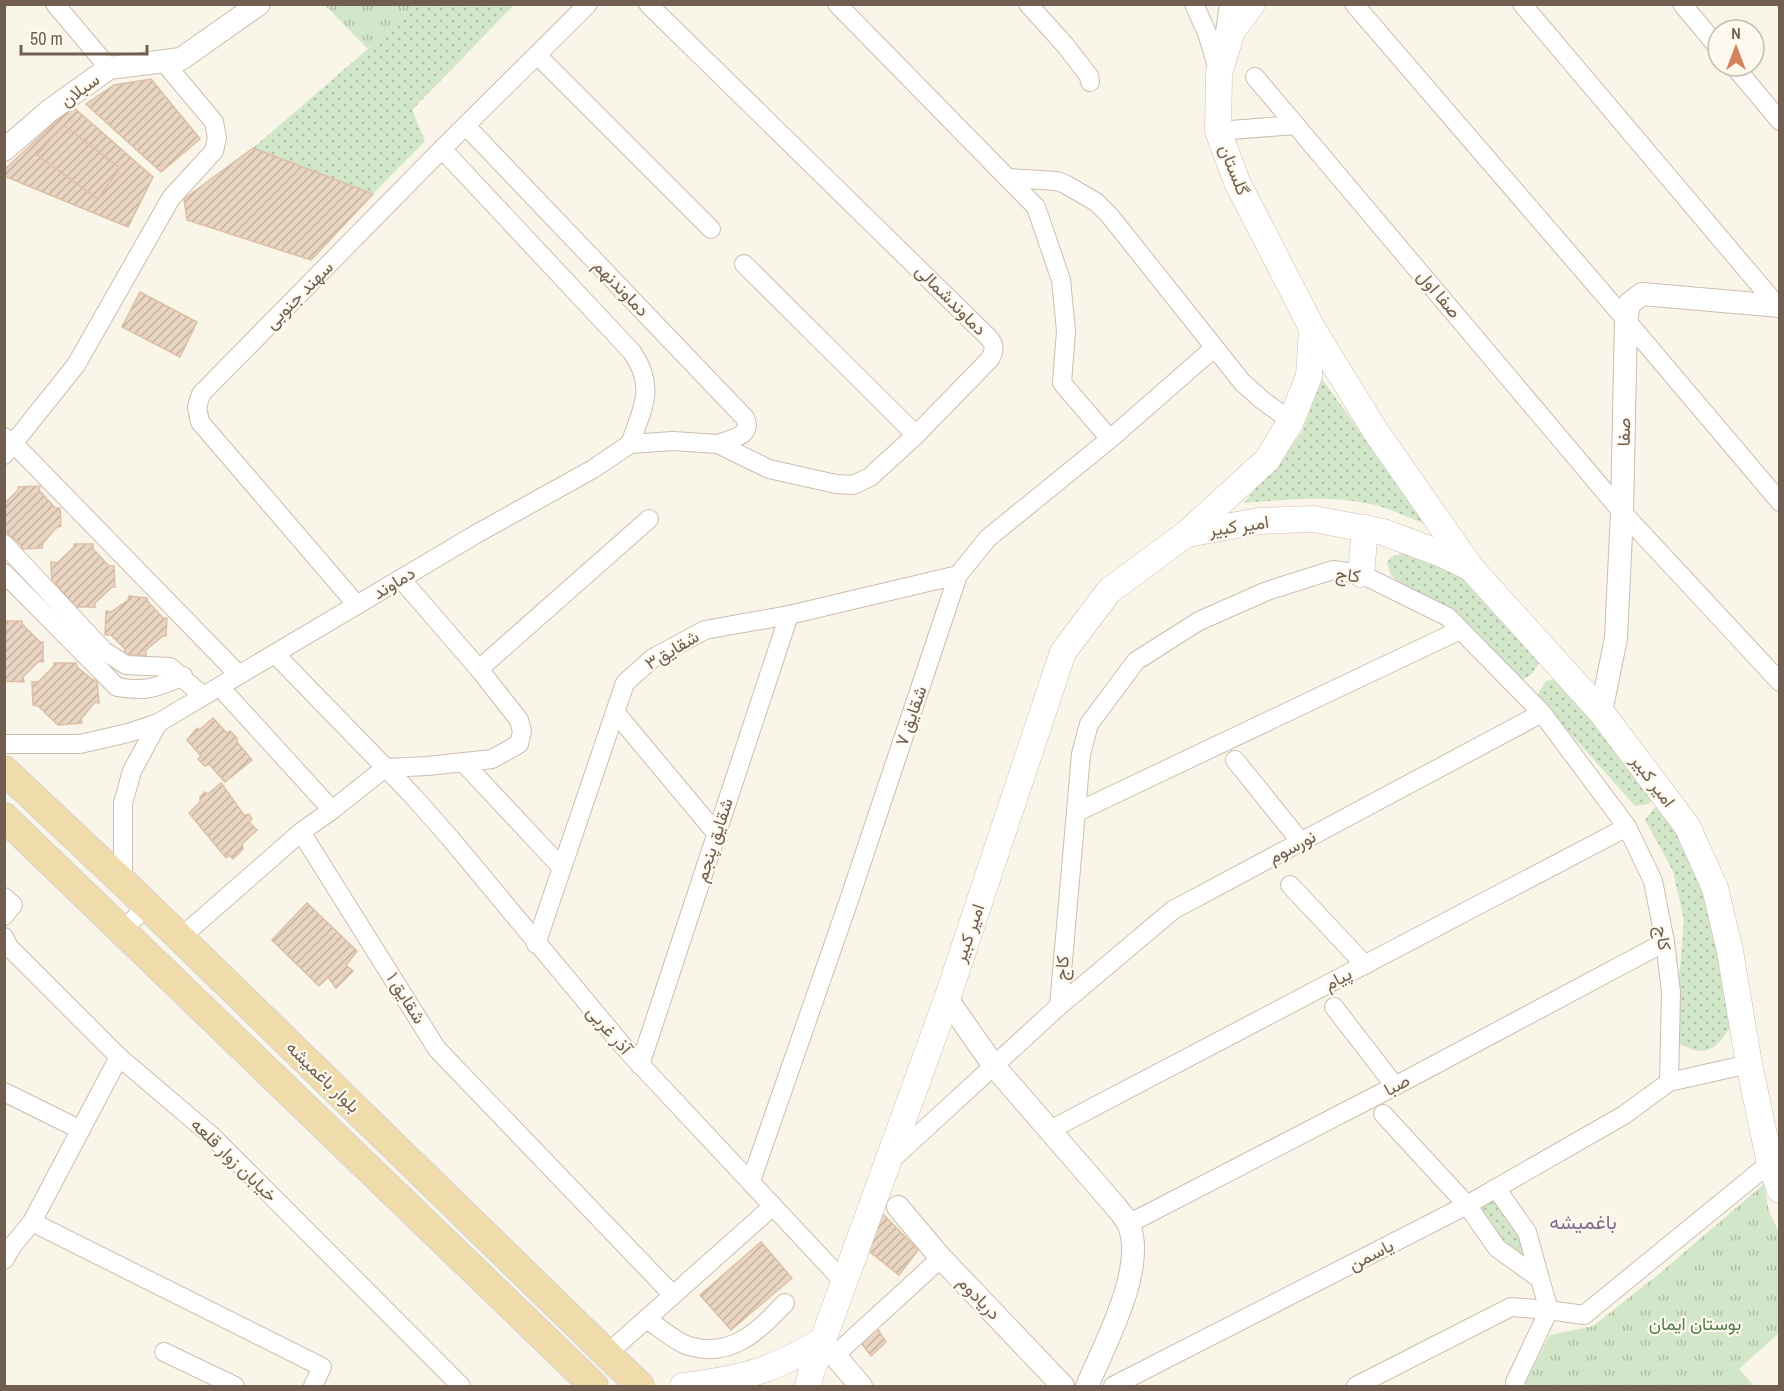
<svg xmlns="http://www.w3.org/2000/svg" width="1784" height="1391" font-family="'Archivo Narrow',Vazirmatn,sans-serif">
<defs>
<pattern id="grass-dots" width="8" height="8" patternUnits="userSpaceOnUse" patternTransform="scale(1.5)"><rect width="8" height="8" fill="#d2e6c9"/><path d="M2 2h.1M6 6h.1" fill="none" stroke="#afbea6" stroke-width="1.8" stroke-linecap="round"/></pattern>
<pattern id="park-tufts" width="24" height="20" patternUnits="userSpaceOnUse" patternTransform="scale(1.5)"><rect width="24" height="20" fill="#d2e6c9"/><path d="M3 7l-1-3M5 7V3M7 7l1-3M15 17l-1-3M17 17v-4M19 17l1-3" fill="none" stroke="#afbea6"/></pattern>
<pattern id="building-hatch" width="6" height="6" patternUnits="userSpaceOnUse" patternTransform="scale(1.5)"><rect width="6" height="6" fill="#ead5c2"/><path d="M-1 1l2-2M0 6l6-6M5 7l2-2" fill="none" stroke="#c2b0a0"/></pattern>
</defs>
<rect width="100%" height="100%" fill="#faf5e9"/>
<g fill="url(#grass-dots)">
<polygon points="415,5 514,5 412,110 425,141 373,194 253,148 368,49"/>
<path d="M 1322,379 L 1428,525 C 1412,519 1396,511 1379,506 C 1335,495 1289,499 1244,503 L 1302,432 Z"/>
<polygon points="1403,553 1417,553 1470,577 1541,660 1532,674 1521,681 1391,575 1387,563 1391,557"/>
<polygon points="1557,677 1655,797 1649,804 1635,806 1537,696 1545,682"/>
<path d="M 1664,804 L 1711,894 L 1733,1022 C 1718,1050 1704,1061 1674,1040 L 1673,1008 L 1680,967 L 1684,920 L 1673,871 L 1645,820 L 1654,808 Z"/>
<polygon points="1495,1194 1521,1230 1530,1267 1500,1244 1474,1206"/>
</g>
<g fill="url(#park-tufts)">
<polygon points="325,5 415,5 368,49"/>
<polygon points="1764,1184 1769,1212 1779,1232 1779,1333 1739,1369 1754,1386 1526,1386 1525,1382 1550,1335 1593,1326 1659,1274"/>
</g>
<g fill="url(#building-hatch)" stroke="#ddbfa6" stroke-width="1.5">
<polygon points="151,79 200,139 161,172 86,104 114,85"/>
<polygon points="72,106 153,177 128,227 4,176 4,170"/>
<polygon points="63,125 120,168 98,199 37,155"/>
<polygon points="253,148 373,194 311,260 187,220 184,199"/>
<polygon points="140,292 197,322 180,357 122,327"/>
<polygon points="40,486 39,490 55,508 60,508 61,526 56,528 43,543 42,548 22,549 21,545 4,530 4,504 18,490 18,487"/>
<polygon points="74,544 93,544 93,549 109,566 114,566 115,587 112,587 95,603 95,607 72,607 72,603 56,584 52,584 51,562 57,563 74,547"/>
<polygon points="129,596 147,598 148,602 163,618 167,618 166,636 163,636 146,650 146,656 124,654 125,649 111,635 105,635 106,611 111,612 128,600"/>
<polygon points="4,621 22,621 22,624 40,642 43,642 43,662 39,661 23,677 24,682 4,681"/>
<polygon points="54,663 76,663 77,667 93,680 97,680 99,703 95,702 81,719 82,723 58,725 38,706 33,705 32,682 38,682 54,666"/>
<polygon points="213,718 227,733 230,731 237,738 237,742 252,760 225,782 209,764 205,766 198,759 201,756 187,740 197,728 199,730"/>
<polygon points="221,783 244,815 249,814 252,819 249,822 257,830 242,844 243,849 233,859 229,855 226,858 189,813 200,802 200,797 205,792 208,794"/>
<polygon points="307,903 357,951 346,965 353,971 336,988 328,977 319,986 272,940"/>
<polygon points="882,1213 918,1250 899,1275 865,1248"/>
<polygon points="761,1242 792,1278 731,1330 700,1295"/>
<polygon points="875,1325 886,1342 871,1356 859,1340"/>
</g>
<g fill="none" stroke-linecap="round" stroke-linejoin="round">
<defs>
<g id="minor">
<polyline points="55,4 109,68"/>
<polyline points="837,4 1036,207 1061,280 1066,331 1062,383 1110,439"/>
<polyline points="1028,4 1065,45 1089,76 1090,82"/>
<polyline points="1194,4 1207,33 1219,73"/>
<polyline points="1354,4 1626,320 1780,502"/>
<polyline points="1522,4 1780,309"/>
<polyline points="1682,4 1718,47"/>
<polyline points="1224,39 1229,4"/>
<polyline points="537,55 711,229"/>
<polyline points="1734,66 1780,121"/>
<polyline points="1255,77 1622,512 1780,682"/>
<path d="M 466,126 L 745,418 C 753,436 731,439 718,444"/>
<polyline points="1218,131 1296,125"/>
<path d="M 442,149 L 632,352 C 656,387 643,407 630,444"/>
<polyline points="1008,178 1057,181 1065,184 1096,202 1110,216 1242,382 1262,400 1291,421"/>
<polyline points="744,264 916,435"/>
<polyline points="4,437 19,449 239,675"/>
<polyline points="4,455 76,365 171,198 214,151 217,138 214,122 163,61"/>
<polyline points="4,544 104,651 126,665 170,667 203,696"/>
<path d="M 4,573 L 117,687 C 145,692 157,688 183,676"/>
<polyline points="357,605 200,422 197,407 201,394 442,149 588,4"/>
<polyline points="275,654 413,796 450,838 623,1046 844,1282"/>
<polyline points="479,669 649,519"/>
<polyline points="220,687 332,810 301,832 437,1049 673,1295"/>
<polyline points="615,712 716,833"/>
<path d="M 4,744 L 80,744 L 128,733 L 158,723 L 478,533 L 593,469 L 630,444 L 673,441 L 718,444 L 769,469 L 836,484 L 853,485 L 870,477 L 916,435 L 990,359 C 995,351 995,345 989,338 L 648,4"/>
<polyline points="1235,760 1301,842"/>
<polyline points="463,762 562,868"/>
<polyline points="385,768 428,766 492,759 519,744 522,731 519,720 479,669 401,579"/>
<polyline points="332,810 385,768"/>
<polyline points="1077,812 1460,630"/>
<polyline points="123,882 123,803 132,771 158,723"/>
<polyline points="1290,885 1365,965"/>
<polyline points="4,897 13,905 4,916"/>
<polyline points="122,931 147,906"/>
<polyline points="4,937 9,947 119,1057 212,1136 461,1386"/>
<polyline points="180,938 301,832"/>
<polyline points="536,944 625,683 653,658 705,630 789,615 958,575"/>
<polyline points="1059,1006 1081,754 1089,724 1136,661 1199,621 1267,591 1333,570 1361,574 1448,617 1542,713 1627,827 1653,881 1665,942 1671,992 1669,1082"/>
<polyline points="1334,1007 1395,1086"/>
<polyline points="640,1065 789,615"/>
<polyline points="4,1092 81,1130"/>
<polyline points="1383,1114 1467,1205 1497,1248 1540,1279 1527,1232 1496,1188"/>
<polyline points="1050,1130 1627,827"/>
<polyline points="890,1161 1059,1006 1173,910 1542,713"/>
<polyline points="751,1181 848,903 958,575 988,538 1110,439 1214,348"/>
<polyline points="32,1222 322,1367 313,1386"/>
<polyline points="1128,1224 1395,1086 1665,942"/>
<polyline points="4,1260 13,1245 32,1222 119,1057"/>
<path d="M 646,1319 C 658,1326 677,1343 689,1346 C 732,1359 759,1330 785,1303"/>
<polyline points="164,1352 235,1386"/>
<polyline points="607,1354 773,1206"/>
<polyline points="835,1355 941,1258"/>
<polyline points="1113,1386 1467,1205 1624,1115 1669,1082 1749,1064"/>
<polyline points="1356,1386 1511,1307 1549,1310 1584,1315 1770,1163"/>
<polyline points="1515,1386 1515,1382 1549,1310 1540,1279"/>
</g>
<g id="tertiary">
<polyline points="4,150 49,111 109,68 181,59 259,4"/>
<polyline points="1601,712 1616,638 1622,512 1626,320 1629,304 1642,294 1780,306"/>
<path d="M 947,999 L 994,1066 L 1117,1208 C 1121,1213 1125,1218 1128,1223 C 1148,1266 1104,1346 1087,1386"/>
<polyline points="898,1207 941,1258 1063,1386"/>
<polyline points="822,1341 861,1386"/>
</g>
<g id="secondary">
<polyline points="1252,4 1232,31 1219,73 1218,131 1237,182 1312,328 1376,432 1471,568"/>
<polyline points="1187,534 1259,521 1313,519 1383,532 1442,554 1471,568 1601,712 1687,826 1715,888 1730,951 1749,1064 1770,1163 1780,1190"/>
<polyline points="1361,574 1365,528"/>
<path d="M 683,1386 C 741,1379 772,1371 822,1341"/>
<polyline points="808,1386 811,1373 947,999 1063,652 1109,591 1186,534 1267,460 1291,421 1309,376 1312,328"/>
</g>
<g id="primary">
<polyline points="4,770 123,882 640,1386"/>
<polyline points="4,817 594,1386"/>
</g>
</defs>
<use href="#minor" stroke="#cbbeb0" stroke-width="20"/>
<use href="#tertiary" stroke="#cbbeb0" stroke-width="24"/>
<use href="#secondary" stroke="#cdbeae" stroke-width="27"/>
<use href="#primary" stroke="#d7d2ce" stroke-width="30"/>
<use href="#minor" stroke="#fff" stroke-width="18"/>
<use href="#tertiary" stroke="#fff" stroke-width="22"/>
<use href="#secondary" stroke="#fff" stroke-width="26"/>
<use href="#primary" stroke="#f0dcaa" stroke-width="28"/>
</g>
<g text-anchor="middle" stroke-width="4.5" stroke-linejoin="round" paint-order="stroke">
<g font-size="18" fill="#715e50" stroke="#fdf9ef">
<text transform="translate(80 90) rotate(-36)" y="6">سبلان</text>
<text transform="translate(1234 170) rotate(68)" y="6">گلستان</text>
<text transform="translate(621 288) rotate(46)" y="6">دماوندنهم</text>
<text transform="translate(1439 294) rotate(50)" y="6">صفا اول</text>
<text transform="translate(299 295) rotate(-45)" y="6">سهند جنوبی</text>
<text transform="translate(951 300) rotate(45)" y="6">دماوندشمالی</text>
<text transform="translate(1624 432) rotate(-89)" y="6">صفا</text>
<text transform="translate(1239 526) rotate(-8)" y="6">امیر کبیر</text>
<text transform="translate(1348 575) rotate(8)" y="6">کاج</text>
<text transform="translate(394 583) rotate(-31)" y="6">دماوند</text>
<text transform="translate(672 650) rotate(-31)" y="6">شقایق۳</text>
<text transform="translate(911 716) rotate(-71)" y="6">شقایق ۷</text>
<text transform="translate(1653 781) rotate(53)" y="6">امیر کبیر</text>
<text transform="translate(714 840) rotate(-72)" y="6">شقایق پنجم</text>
<text transform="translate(1292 847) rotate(-28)" y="6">نورسوم</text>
<text transform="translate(969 933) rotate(-71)" y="6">امیر کبیر</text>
<text transform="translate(1663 938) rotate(81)" y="6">کاج</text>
<text transform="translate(1062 968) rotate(-85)" y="6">کاج</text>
<text transform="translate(1338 979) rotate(-28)" y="6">پیام</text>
<text transform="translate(406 998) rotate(58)" y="6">شقایق ۱</text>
<text transform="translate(609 1030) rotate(49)" y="6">آذر غربی</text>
<text transform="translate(323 1077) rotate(44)" y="6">بلوار باغمیشه</text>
<text transform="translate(1397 1085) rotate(-28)" y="6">صبا</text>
<text transform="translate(234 1160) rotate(44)" y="6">خیابان زوار قلعه</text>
<text transform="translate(1371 1255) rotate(-27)" y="6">یاسمن</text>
<text transform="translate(979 1298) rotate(46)" y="6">دریادوم</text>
</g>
<g font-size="18" fill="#567b4c" stroke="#fdf9ef">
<text x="1695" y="1330">بوستان ایمان</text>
</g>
<g font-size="20" fill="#84678d" stroke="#fdf9ef">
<text x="1583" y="1229">باغمیشه</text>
</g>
</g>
<rect width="1784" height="1391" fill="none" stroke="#715e50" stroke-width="12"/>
<g transform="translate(1736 48)"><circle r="28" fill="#fdf9ef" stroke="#c5bbaf" stroke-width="1.5"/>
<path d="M0-4.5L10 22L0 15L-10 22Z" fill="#d5825e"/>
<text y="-9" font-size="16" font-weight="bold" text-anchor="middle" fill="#715e50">N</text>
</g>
<path d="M21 45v9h126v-9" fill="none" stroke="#715e50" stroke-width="3"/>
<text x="30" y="45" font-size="18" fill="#715e50" stroke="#fdf9ef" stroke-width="4.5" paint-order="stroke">50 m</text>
</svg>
